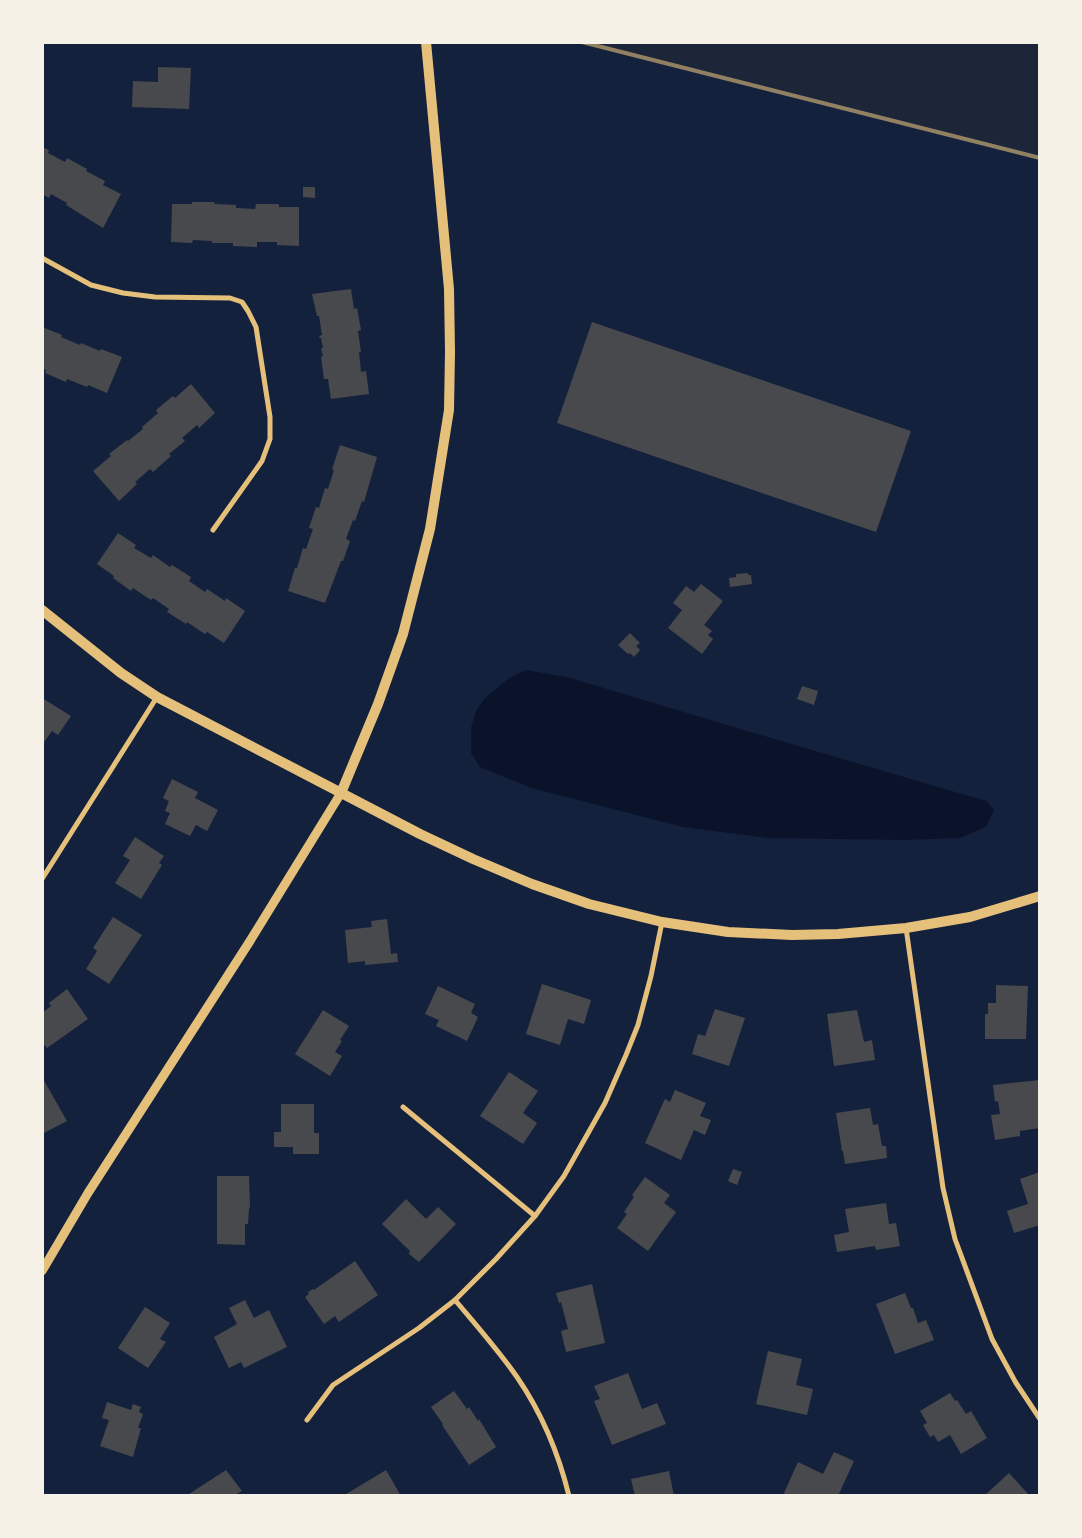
<svg xmlns="http://www.w3.org/2000/svg" width="1082" height="1538" font-family="'IBM Plex Serif',serif">
<rect width="100%" height="100%" fill="#14213d"/>
<polygon fill="#1d2539" points="584,43 1039,43 1039,157 927,130"/>
<polygon fill="#0b132b" points="526,670 567,677 754,733 986,801 994,810 986,827 960,838 905,840 767,838 683,827 531,788 480,767 471,753 471,728 476,711 484,699 509,678"/>
<g fill="#48494c">
<polygon points="158,67 191,68 189,109 132,107 133,81 158,82"/>
<polygon points="42,147 49,150 48,153 65,162 67,158 87,169 86,171 105,181 103,185 121,194 103,228 66,205 67,203 51,194 49,198 42,194"/>
<polygon points="303,187 315,187 315,198 303,197"/>
<polygon points="192,202 214,202 215,204 236,205 236,208 255,209 256,204 279,204 279,207 299,207 299,246 277,245 277,242 257,242 257,247 233,246 233,243 212,243 212,241 193,240 192,243 171,242 172,204 192,204"/>
<polygon points="351,289 354,309 357,308 361,330 358,331 361,352 359,352 361,372 366,371 369,394 331,399 328,379 324,379 321,357 323,356 321,348 323,348 321,338 320,338 319,336 322,335 319,316 317,316 312,294"/>
<polygon points="592,322 911,431 876,532 557,423"/>
<polygon points="42,327 62,335 61,337 80,345 81,343 100,351 101,349 122,357 107,393 88,385 87,387 67,379 66,382 45,373 46,370 42,368"/>
<polygon points="191,384 215,413 199,428 197,425 182,438 185,441 169,454 171,456 153,472 150,469 135,482 137,484 119,501 93,471 111,456 109,454 127,440 128,441 143,429 142,427 158,413 156,410 173,396 175,398"/>
<polygon points="340,445 377,457 364,502 362,501 355,521 353,520 346,539 350,541 343,561 341,561 325,603 288,591 295,568 297,568 303,548 306,549 313,529 309,528 316,507 319,508 325,488 328,489 334,470 332,469"/>
<polygon points="118,533 136,545 134,548 151,558 153,555 170,567 172,565 191,577 189,581 205,592 207,589 225,601 226,598 245,611 224,643 207,632 205,634 187,622 186,624 167,612 169,609 153,598 151,600 133,588 131,591 113,578 114,576 97,564"/>
<polygon points="748,573 748,575 751,575 752,584 730,587 729,578 736,577 736,574"/>
<polygon points="701,584 723,601 704,625 712,631 708,635 713,639 702,654 668,628 682,610 673,603 686,586 694,592"/>
<polygon points="630,633 640,643 636,646 640,650 634,657 630,653 628,654 618,645"/>
<polygon points="802,686 818,691 814,705 797,699"/>
<polygon points="42,698 71,716 58,735 52,731 42,745"/>
<polygon points="172,779 198,792 195,798 218,810 207,831 196,825 190,836 165,824 170,813 165,811 169,801 163,798"/>
<polygon points="135,837 164,856 159,863 162,865 141,899 115,883 130,860 123,856"/>
<polygon points="113,917 142,935 109,984 86,969 97,951 93,948"/>
<polygon points="387,919 391,954 397,953 398,962 365,965 365,961 348,963 345,930 372,927 371,921"/>
<polygon points="542,984 591,1000 584,1024 568,1019 560,1045 526,1034"/>
<polygon points="996,985 1028,986 1026,1039 985,1039 985,1014 988,1014 988,1003 996,1003"/>
<polygon points="438,986 475,1004 471,1013 478,1017 467,1041 436,1026 439,1020 425,1014"/>
<polygon points="67,989 88,1019 47,1048 42,1042 42,1013 51,1006 49,1003"/>
<polygon points="715,1009 745,1018 729,1066 692,1054 698,1034 705,1036"/>
<polygon points="323,1010 349,1026 340,1040 342,1041 335,1052 342,1056 330,1076 295,1054"/>
<polygon points="857,1010 864,1042 872,1040 875,1060 834,1066 827,1014"/>
<polygon points="509,1072 538,1091 523,1113 537,1123 523,1144 480,1116"/>
<polygon points="42,1077 67,1121 42,1134"/>
<polygon points="1040,1080 1040,1128 1020,1131 1020,1136 995,1140 991,1115 1000,1114 998,1101 995,1102 993,1085"/>
<polygon points="675,1090 706,1103 700,1116 711,1120 705,1135 694,1130 681,1160 645,1143 665,1099 670,1102"/>
<polygon points="281,1104 314,1104 314,1133 319,1133 319,1154 293,1154 293,1147 274,1147 274,1132 281,1132"/>
<polygon points="870,1108 873,1125 878,1124 882,1146 886,1146 887,1158 845,1164 843,1151 842,1151 836,1113"/>
<polygon points="733,1169 742,1172 737,1185 728,1181"/>
<polygon points="1040,1172 1040,1225 1014,1233 1007,1211 1028,1204 1020,1179"/>
<polygon points="217,1176 249,1176 250,1208 249,1208 248,1224 245,1224 245,1245 217,1244"/>
<polygon points="645,1177 670,1195 664,1203 676,1212 648,1251 617,1228 627,1214 624,1212 634,1197 632,1195"/>
<polygon points="406,1199 426,1219 438,1207 456,1224 419,1262 409,1254 410,1251 382,1224"/>
<polygon points="886,1203 889,1224 896,1223 900,1246 876,1250 875,1246 837,1252 834,1235 849,1232 845,1209"/>
<polygon points="355,1261 378,1295 339,1322 335,1316 324,1324 305,1297 309,1294 308,1292 313,1289 314,1290"/>
<polygon points="592,1284 605,1343 566,1352 561,1331 568,1329 561,1302 559,1303 556,1293"/>
<polygon points="905,1293 911,1308 913,1308 918,1323 926,1320 934,1340 895,1354 876,1304"/>
<polygon points="245,1300 254,1318 269,1310 287,1347 244,1368 241,1362 229,1368 214,1337 237,1324 229,1308"/>
<polygon points="145,1307 170,1323 160,1339 166,1342 148,1368 118,1348"/>
<polygon points="768,1351 802,1359 796,1385 813,1389 807,1415 756,1404"/>
<polygon points="628,1373 642,1409 657,1403 666,1424 612,1445 594,1401 600,1399 594,1386"/>
<polygon points="454,1391 467,1409 469,1407 478,1421 479,1419 496,1447 469,1465 442,1425 443,1424 431,1407"/>
<polygon points="950,1393 955,1401 957,1400 966,1414 971,1411 987,1438 961,1454 950,1435 938,1442 934,1435 930,1437 923,1425 927,1423 920,1411"/>
<polygon points="107,1402 131,1410 133,1404 141,1407 139,1412 143,1414 138,1428 141,1428 133,1457 100,1446 109,1420 102,1418"/>
<polygon points="834,1452 854,1461 838,1496 788,1496 784,1493 798,1462 823,1474"/>
<polygon points="226,1470 242,1491 233,1496 186,1496"/>
<polygon points="386,1470 401,1496 343,1496"/>
<polygon points="669,1471 674,1496 635,1496 631,1479"/>
<polygon points="1009,1473 1030,1496 984,1496"/>
</g>
<g fill="none" stroke-linecap="round" stroke-linejoin="round">
<g stroke="#e5c07b" stroke-width="5">
<polyline points="42,258 91,285 123,293 155,297 230,298 242,302 248,311 256,327 270,417 270,439 262,461 213,530"/>
<polyline points="42,879 157,697"/>
<polyline points="906,928 943,1188 955,1239 992,1339 1016,1383 1040,1419"/>
<polyline points="403,1107 535,1216"/>
<path d="M 455,1300 C 476,1325 498,1350 517,1377 C 541,1412 559,1455 569,1496"/>
<polyline points="307,1420 333,1385 419,1328 455,1300 496,1259 535,1216 564,1176 605,1103 626,1055 638,1025 651,976 662,922"/>
</g>
<polyline stroke="#e5c07b" stroke-width="9" points="42,1271 88,1193 250,941 341,793"/>
<g stroke="#e5c07b" stroke-width="10">
<polyline points="42,610 121,673 157,697 420,834 473,859 532,884 589,904 662,922 728,932 792,935 838,934 906,928 970,917 1040,896"/>
<polyline points="341,793 378,704 403,634 430,529 449,410 450,352 449,289 426,42"/>
</g>
<polyline stroke="#918062" stroke-width="4" points="582,42 1040,158"/>
</g>
<rect width="1082" height="1538" fill="none" stroke="#f6f1e7" stroke-width="88"/>
</svg>
